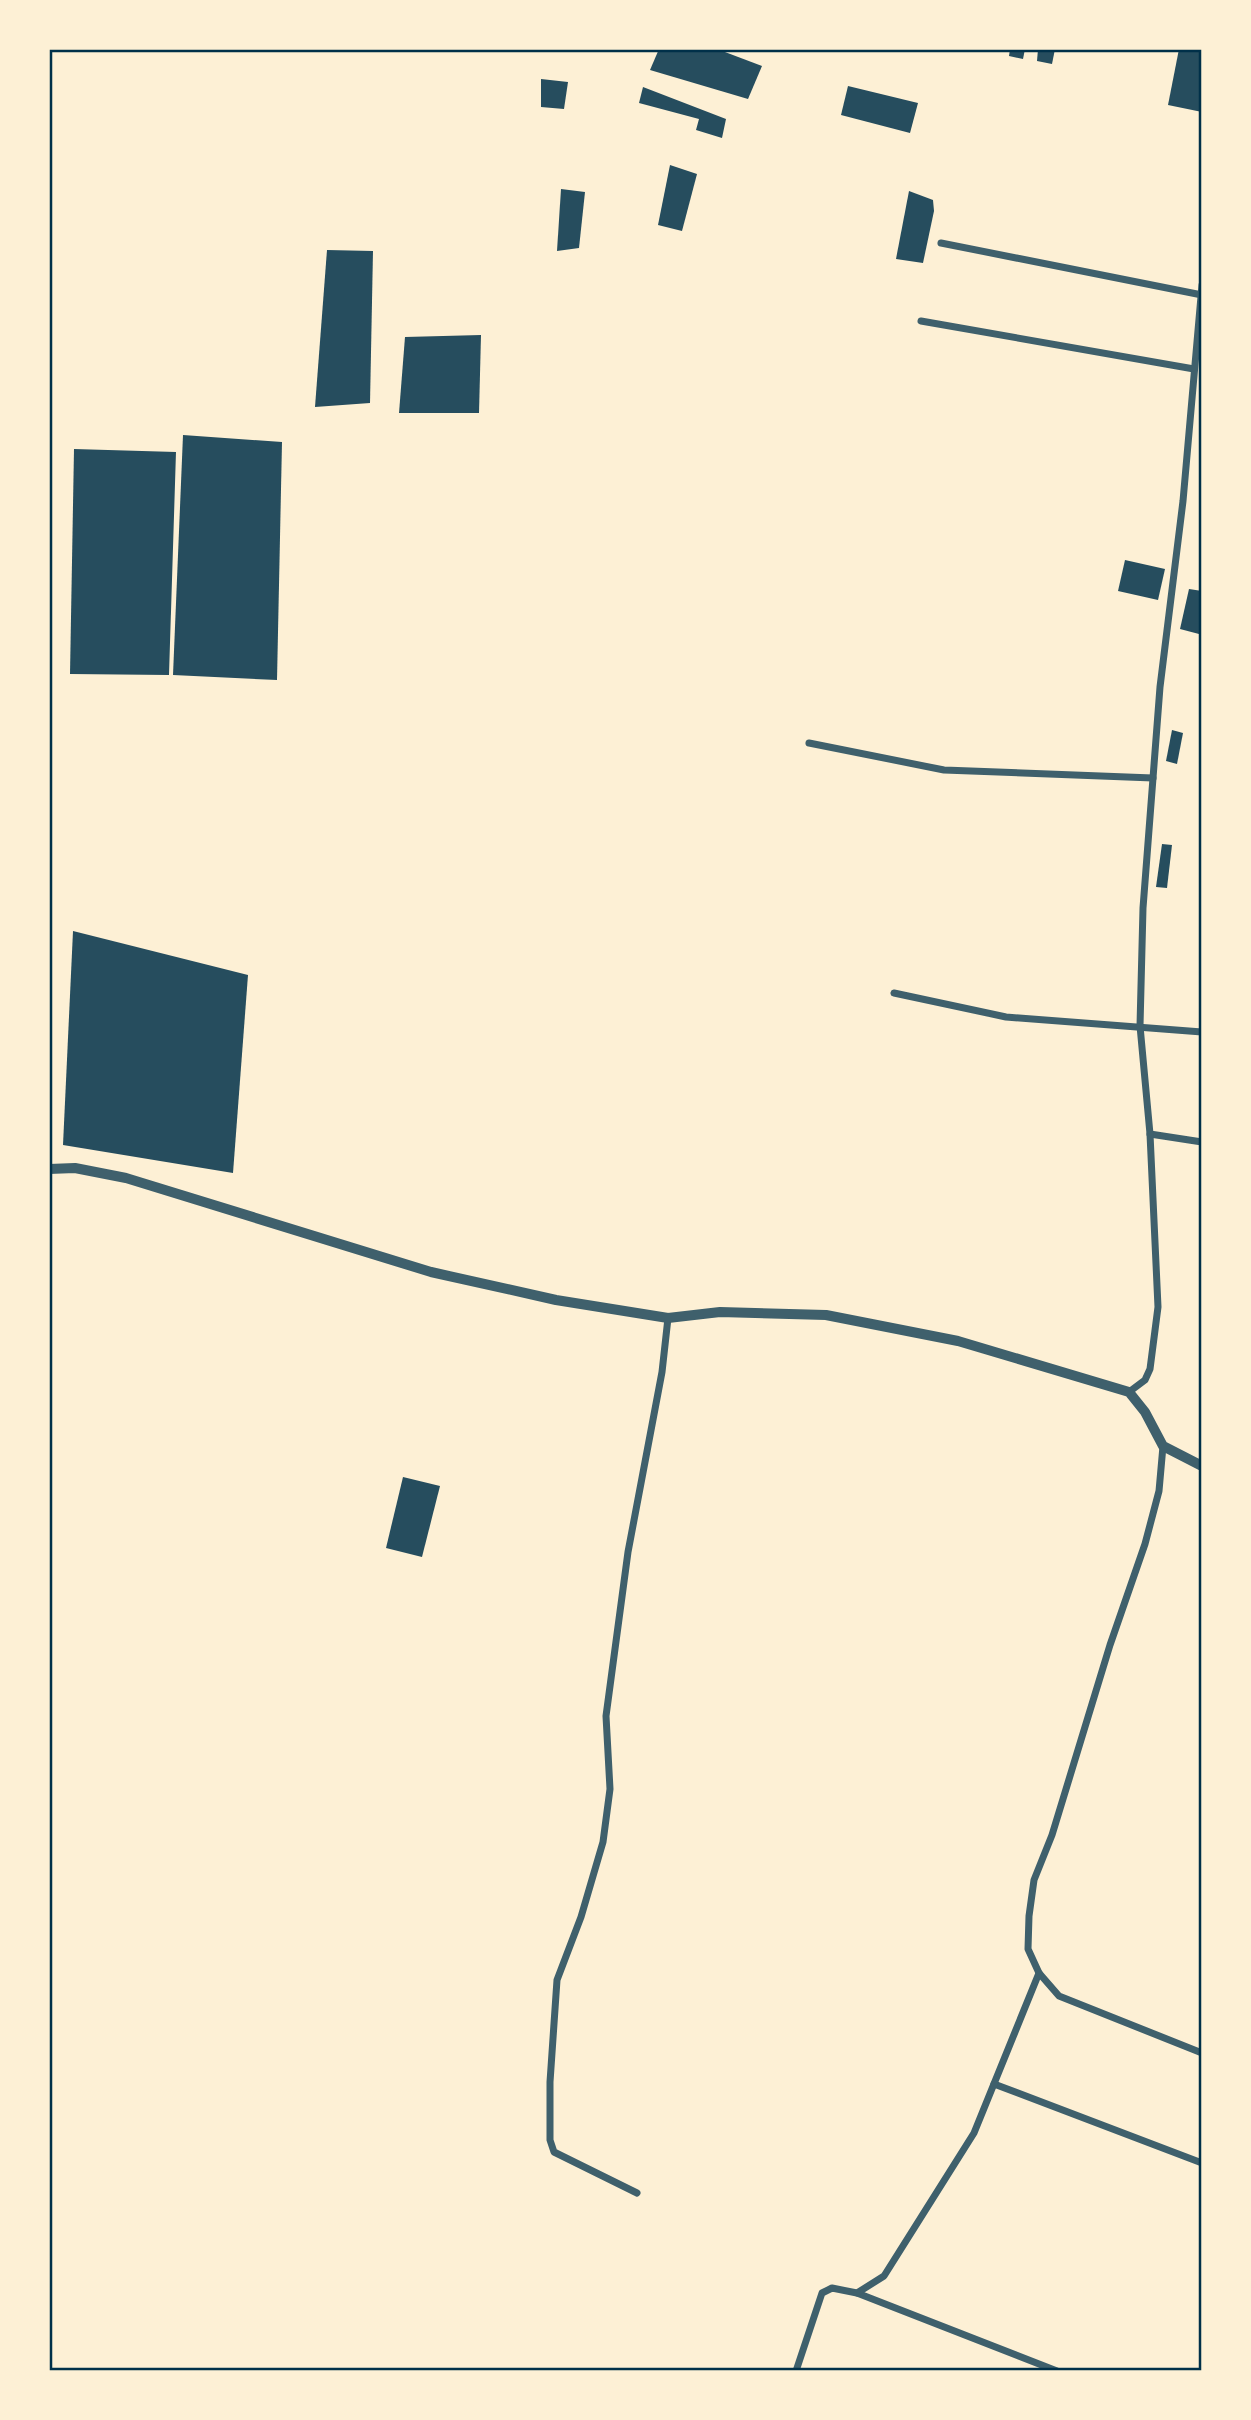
<svg xmlns="http://www.w3.org/2000/svg" width="1251" height="2420" font-family="Merriweather,serif">
<rect width="100%" height="100%" fill="#fdf0d5"/>
<g fill="#264d5e">
<polygon points="659,49 717,49 762,66 748,99 650,70"/>
<polygon points="1010,49 1025,49 1023,59 1009,56"/>
<polygon points="1038,49 1055,49 1052,64 1037,61"/>
<polygon points="1179,49 1202,49 1202,112 1168,105"/>
<polygon points="541,79 568,82 564,109 541,107"/>
<polygon points="848,86 918,103 910,133 841,115"/>
<polygon points="643,87 726,119 722,138 696,130 699,119 639,103"/>
<polygon points="670,165 697,174 682,231 658,225"/>
<polygon points="561,189 585,192 579,248 557,251"/>
<polygon points="909,191 933,200 934,211 923,263 896,259"/>
<polygon points="327,250 373,251 370,403 315,407"/>
<polygon points="481,335 479,413 399,413 405,337"/>
<polygon points="183,435 282,442 277,680 173,675"/>
<polygon points="74,449 176,452 169,675 70,674"/>
<polygon points="1125,560 1165,569 1158,600 1118,591"/>
<polygon points="1189,589 1202,591 1202,621 1199,634 1180,629"/>
<polygon points="1172,730 1183,733 1177,764 1166,761"/>
<polygon points="1162,844 1172,845 1167,888 1156,887"/>
<polygon points="73,931 248,975 233,1173 63,1145"/>
<polygon points="403,1477 440,1486 422,1557 386,1548"/>
</g>
<g fill="none" stroke-linecap="round" stroke-linejoin="round">
<g stroke="#3f606c" stroke-width="7">
<polyline points="941,243 1202,295"/>
<polyline points="921,321 1194,369"/>
<polyline points="809,743 944,770 1153,778"/>
<polyline points="894,993 1006,1017 1202,1032"/>
<polyline points="1150,1134 1202,1142"/>
<polyline points="1129,1392 1145,1380 1150,1369 1158,1307 1150,1134 1140,1026 1143,908 1160,687 1183,501 1202,285"/>
<polyline points="1163,1446 1159,1491 1145,1544 1110,1645 1052,1835 1034,1880 1029,1916 1028,1949 1039,1973 1059,1996 1202,2053"/>
<polyline points="994,2084 1202,2163"/>
<polyline points="637,2193 554,2152 550,2140 550,2082 557,1980 581,1917 603,1842 610,1789 606,1716 628,1552 662,1372 668,1318"/>
<polyline points="857,2293 1057,2371"/>
<polyline points="796,2371 822,2293 832,2288 857,2293 884,2276 974,2133 1039,1973"/>
</g>
<polyline stroke="#3f606c" stroke-width="10" points="49,1169 75,1168 126,1178 431,1272 556,1300 668,1318 720,1312 826,1315 958,1341 1129,1392 1145,1412 1163,1446 1202,1466"/>
</g>
<rect width="1251" height="2420" fill="none" stroke="#fdf0d5" stroke-width="102"/>
<rect x="51" y="51" width="1149" height="2318" fill="none" stroke="#003049" stroke-width="2.5"/>
</svg>
